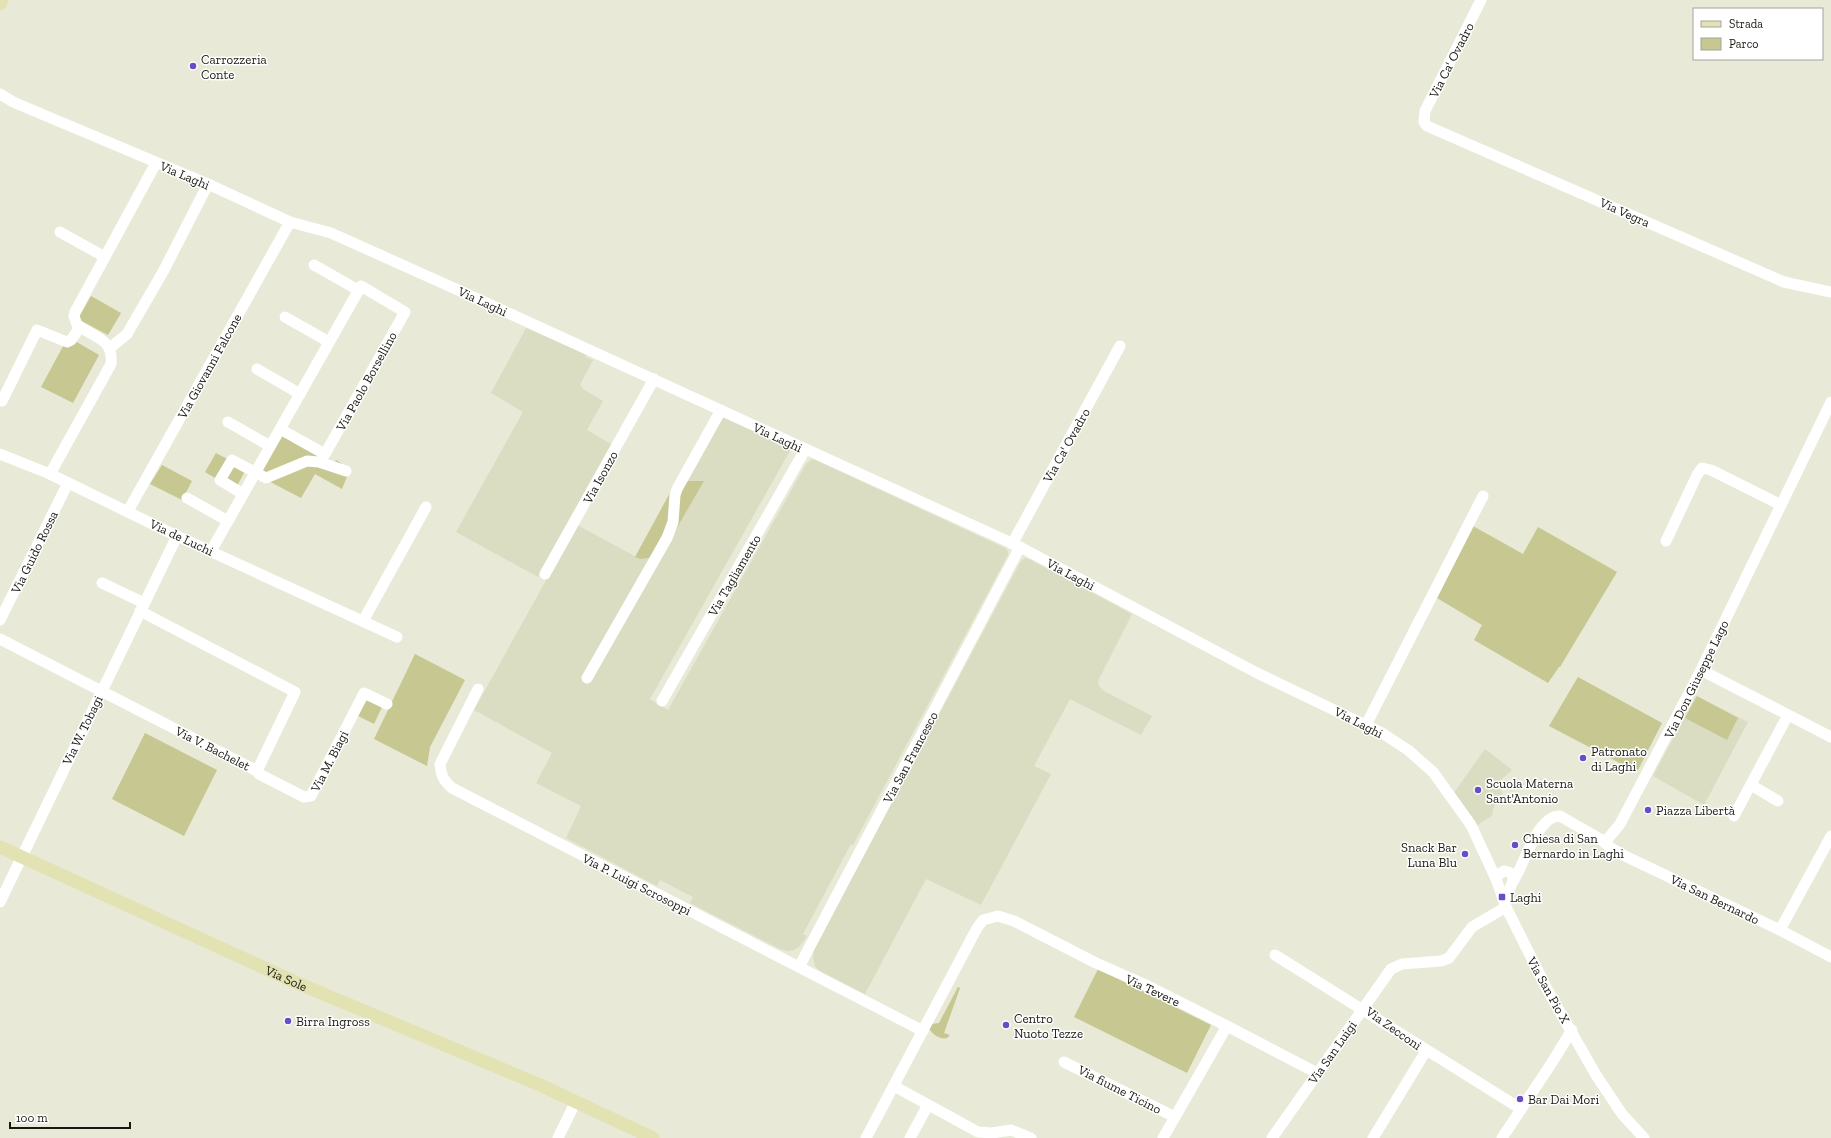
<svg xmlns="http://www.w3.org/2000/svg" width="1831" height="1138" font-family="'Zilla Slab',serif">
<rect width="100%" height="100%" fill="#e8e9d6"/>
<g fill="#dbddc2">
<polygon points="526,328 585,354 586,357 593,360 580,385 583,389 603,401 587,430 613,445 546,565 543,566 538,577 456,532 523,412 491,393"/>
<polygon points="724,417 791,449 650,699 668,710 806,464 811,460 813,459 1005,548 1008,551 1008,555 853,845 851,844 803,934 807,936 800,946 794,950 788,951 780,949 690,903 693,897 660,880 657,886 566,838 581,806 536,783 552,753 474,710 580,519 578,524 579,526 640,559 650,558 655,567 704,481 684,481 720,420"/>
<polygon points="1025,558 1029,559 1132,614 1098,681 1099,686 1104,691 1152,716 1141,735 1070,699 1034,766 1051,774 981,905 926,879 865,994 820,971 815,966 813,958 814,949 1021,561"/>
<polygon points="1696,696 1748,722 1704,805 1653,776"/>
<polygon points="1485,749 1512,770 1496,784 1503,793 1499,797 1503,801 1494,806 1492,813 1493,815 1476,826 1453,794"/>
</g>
<g fill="#c6c791">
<polygon points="91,296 121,313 108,335 78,319"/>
<polygon points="68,337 99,355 73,403 41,387"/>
<polygon points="284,431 294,443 333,465 336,460 350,469 342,489 315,474 301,498 259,476"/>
<polygon points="216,453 246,469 235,490 205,472"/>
<polygon points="162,465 192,481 182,500 150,484"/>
<polygon points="684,481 704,481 673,535 679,493"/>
<polygon points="671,491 670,520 650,558 640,559 635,557"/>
<polygon points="1473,526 1523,554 1538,527 1617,572 1560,667 1559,667 1548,683 1474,640 1482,625 1437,598"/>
<polygon points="415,654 465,680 430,747 427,766 374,739"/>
<polygon points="1578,677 1662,723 1637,772 1549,726"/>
<polygon points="1697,696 1738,718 1727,740 1685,718"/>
<polygon points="367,700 382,707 374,724 358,716 364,701"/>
<polygon points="145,733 217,770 184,836 112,799"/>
<polygon points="1098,969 1211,1025 1187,1073 1074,1017"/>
<path d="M 958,987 L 960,988 L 944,1033 L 950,1035 L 947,1038 C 941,1040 931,1034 929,1028 L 931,1024 L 939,1023 Z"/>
</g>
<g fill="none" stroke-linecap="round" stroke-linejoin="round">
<g stroke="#fff" stroke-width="11">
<polyline points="1481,0 1425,111 1424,122 1427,126 1784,282 1831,292"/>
<polyline points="0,94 13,102 208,184 290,222 331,233 458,290 1020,547 1257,673 1382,733 1408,750 1433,772 1471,825 1496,879 1506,907 1548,991 1596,1075 1622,1114 1644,1138"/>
<polyline points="60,232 105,257"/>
<polyline points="314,265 358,290"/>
<polyline points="285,317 329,342"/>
<polyline points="110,348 127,334 164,270 208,184"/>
<polyline points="257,369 300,394"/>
<polyline points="2,401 37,330 67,342 71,340 80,327"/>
<polyline points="228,422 270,446"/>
<polyline points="0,454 50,474 177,536 397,637"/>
<path d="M 50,474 L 111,364 C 114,339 94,337 77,325 L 74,316 L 75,312 L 156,163"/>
<polyline points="243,494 220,480 232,460 266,478 307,461 319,462 346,471"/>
<polyline points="187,498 228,521"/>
<polyline points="128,511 290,222"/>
<polyline points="1666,541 1697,475 1702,468 1711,470 1781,505"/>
<polyline points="1012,544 1120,346"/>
<polyline points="211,551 361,286 405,312 325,454 280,429"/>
<polyline points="545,574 654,379"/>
<polyline points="102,583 144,603"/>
<polyline points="0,620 68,483"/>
<polyline points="363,621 426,507"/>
<polyline points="0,639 257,771 295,692 140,611"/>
<polyline points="1701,670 1831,737"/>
<polyline points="587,678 667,538 673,522 675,495 677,489 721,410"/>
<path d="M 478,689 L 440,764 C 441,776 444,781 452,788 L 923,1031"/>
<polyline points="662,701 805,450"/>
<polyline points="1366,725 1483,496"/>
<polyline points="257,771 259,774 304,797 311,796 364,693 387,704"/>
<polyline points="1751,785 1778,801"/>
<polyline points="1734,816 1788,715"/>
<polyline points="1600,839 1611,848 1625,856 1780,930 1831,957"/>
<path d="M 1496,879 L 1499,874 L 1504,871 C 1522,873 1508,891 1504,899"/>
<path d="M 1514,880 C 1524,864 1538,815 1560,816 L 1600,839 L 1606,841 L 1620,824 L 1701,670 L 1831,402"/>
<polyline points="0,902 177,536"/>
<polyline points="1780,930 1831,836"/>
<polyline points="1275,955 1521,1109"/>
<polyline points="799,967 1020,547"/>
<polyline points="1064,1062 1175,1117"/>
<polyline points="894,1086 978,1132 992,1133 1011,1130 1031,1138"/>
<polyline points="558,1138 576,1101"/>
<polyline points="866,1138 977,928 983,920 998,916 1014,921 1096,963 1146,985 1227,1026 1317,1073"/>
<polyline points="910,1138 928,1105"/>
<polyline points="1163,1138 1227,1026"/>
<polyline points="1272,1138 1391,969 1402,964 1441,961 1449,958 1472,927 1506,907"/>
<polyline points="1373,1138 1426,1051"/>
<polyline points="1502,1138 1551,1064 1572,1030"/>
</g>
<g stroke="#e2e2b2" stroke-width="13">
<polyline points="0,4 2,0"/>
<path id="s1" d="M 0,847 L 295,982 L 540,1085 L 653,1138"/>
</g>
</g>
<g fill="#694dc7" stroke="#fff" stroke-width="1.5">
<circle cx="193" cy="66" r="4"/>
<circle cx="1583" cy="758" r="4"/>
<circle cx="1478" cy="790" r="4"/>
<circle cx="1648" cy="810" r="4"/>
<circle cx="1515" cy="845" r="4"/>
<circle cx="1465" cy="854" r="4"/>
<rect x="1498" y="893" width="8" height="8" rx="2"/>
<circle cx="288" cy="1021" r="4"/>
<circle cx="1006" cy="1025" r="4"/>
<circle cx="1520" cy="1099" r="4"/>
</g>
<g text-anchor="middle" stroke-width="3" stroke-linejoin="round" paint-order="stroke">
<g font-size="13" fill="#191912" stroke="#fff" text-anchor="start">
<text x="201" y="64">Carrozzeria<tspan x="201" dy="15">Conte</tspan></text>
<text x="1591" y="756">Patronato<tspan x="1591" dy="15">di Laghi</tspan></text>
<text x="1486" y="788">Scuola Materna<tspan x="1486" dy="15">Sant'Antonio</tspan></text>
<text x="1656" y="815">Piazza Libertà</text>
<text x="1523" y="843">Chiesa di San<tspan x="1523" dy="15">Bernardo in Laghi</tspan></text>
<text x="1457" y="852" text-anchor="end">Snack Bar<tspan x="1457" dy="15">Luna Blu</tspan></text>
<text x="1510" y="902">Laghi</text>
<text x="1014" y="1023">Centro<tspan x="1014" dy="15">Nuoto Tezze</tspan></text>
<text x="296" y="1026">Birra Ingross</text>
<text x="1528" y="1104">Bar Dai Mori</text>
</g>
<g font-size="13" fill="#191912" stroke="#fff">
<text transform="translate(1451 60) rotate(-63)" y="5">Via Ca' Ovadro</text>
<text transform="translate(185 175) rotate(23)" y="5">Via Laghi</text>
<text transform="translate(1625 212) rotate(24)" y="5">Via Vegra</text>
<text transform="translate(483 301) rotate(25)" y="5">Via Laghi</text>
<text transform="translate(209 366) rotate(-61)" y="5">Via Giovanni Falcone</text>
<text transform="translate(366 381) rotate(-61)" y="5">Via Paolo Borsellino</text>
<text transform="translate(778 437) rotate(25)" y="5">Via Laghi</text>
<text transform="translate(1066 445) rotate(-61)" y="5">Via Ca' Ovadro</text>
<text transform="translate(600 477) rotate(-61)" y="5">Via Isonzo</text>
<text transform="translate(182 537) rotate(25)" y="5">Via de Luchi</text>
<text transform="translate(34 552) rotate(-64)" y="5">Via Guido Rossa</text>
<text transform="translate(1071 574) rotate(28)" y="5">Via Laghi</text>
<text transform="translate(734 575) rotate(-60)" y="5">Via Tagliamento</text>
<text transform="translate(1696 679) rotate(-64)" y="5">Via Don Giuseppe Lago</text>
<text transform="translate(1359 722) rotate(27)" y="5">Via Laghi</text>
<text transform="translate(82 730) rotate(-64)" y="5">Via W. Tobagi</text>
<text transform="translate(213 748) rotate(27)" y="5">Via V. Bachelet</text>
<text transform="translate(910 757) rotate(-62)" y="5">Via San Francesco</text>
<text transform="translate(329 761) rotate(-63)" y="5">Via M. Biagi</text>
<text transform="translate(637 884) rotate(27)" y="5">Via P. Luigi Scrosoppi</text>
<text transform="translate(1715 899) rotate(26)" y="5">Via San Bernardo</text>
<text dy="5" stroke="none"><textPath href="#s1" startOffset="315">Via Sole</textPath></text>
<text transform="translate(1153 990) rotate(25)" y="5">Via Tevere</text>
<text transform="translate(1549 990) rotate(61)" y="5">Via San Pio X</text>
<text transform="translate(1394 1028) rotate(35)" y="5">Via Zecconi</text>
<text transform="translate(1332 1052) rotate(-55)" y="5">Via San Luigi</text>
<text transform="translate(1120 1089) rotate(27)" y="5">Via fiume Ticino</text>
</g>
</g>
<rect x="1693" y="8" width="130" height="52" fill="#ffffff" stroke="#a3a3a0"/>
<rect x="1701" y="21" width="20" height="6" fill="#e2e2b2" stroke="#a3a3a0"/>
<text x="1729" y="28" font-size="12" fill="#191912">Strada</text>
<rect x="1701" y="38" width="20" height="12" fill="#c6c791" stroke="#a3a3a0"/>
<text x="1729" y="48" font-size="12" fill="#191912">Parco</text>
<path d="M10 1122v6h120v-6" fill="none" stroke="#191912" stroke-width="2"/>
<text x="16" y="1122" font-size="12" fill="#191912" stroke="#ffffff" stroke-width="3" paint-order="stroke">100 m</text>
</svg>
